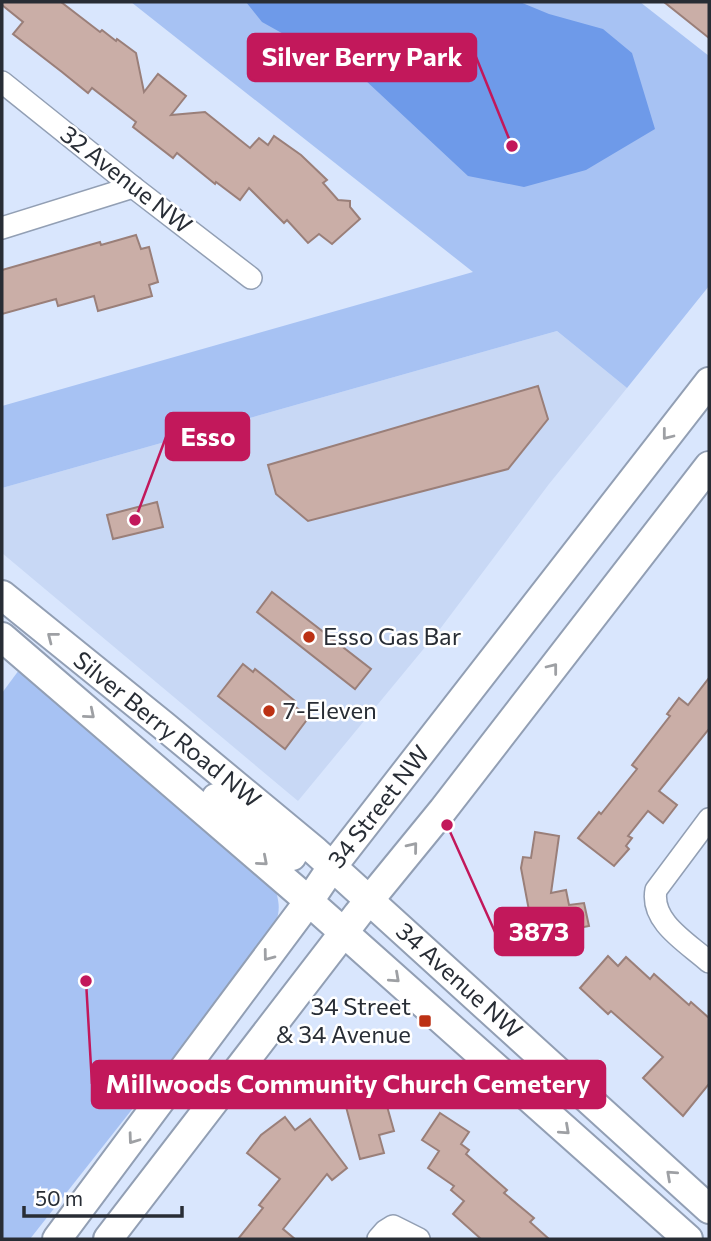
<svg xmlns="http://www.w3.org/2000/svg" width="711" height="1241" font-family="Commissioner,sans-serif">
<rect width="100%" height="100%" fill="#d9e6fd"/>
<polygon fill="#c8d8f5" points="557,331 627,388 549,484 440,629 298,801 2,553 2,488"/>
<g fill="#a7c2f3">
<polygon points="131,2 640,2 709,56 709,286 627,388 557,331 2,488 2,406 473,272"/>
<path d="M 19,670 L 274,885 C 282,909 280,917 267,938 L 30,1239 L 2,1239 L 2,693 Z"/>
</g>
<polygon fill="#6e9ae9" points="246,2 520,2 549,14 603,29 632,53 655,129 586,170 524,187 468,176 364,79 262,22"/>
<g fill="#caaea7" stroke="#9a7f79" stroke-width="2">
<polygon points="2,2 61,2 100,32 102,30 116,41 117,39 136,53 144,92 158,74 186,96 171,115 205,112 250,148 259,138 268,145 274,136 301,155 327,180 323,183 338,200 350,201 350,207 360,219 332,244 319,234 308,243 287,220 284,223 249,188 240,200 216,182 215,184 177,153 173,158 133,127 136,122 92,88 88,93 62,72 13,34 23,22 2,5"/>
<polygon points="664,2 709,2 709,38"/>
<polygon points="136,235 141,249 149,247 158,282 149,285 152,296 98,311 94,296 58,306 56,299 2,314 2,270 100,242 101,245"/>
<polygon points="538,386 548,419 508,469 308,521 276,494 268,465"/>
<polygon points="157,502 163,527 113,539 107,515"/>
<polygon points="272,592 371,669 355,689 257,612"/>
<polygon points="243,664 253,672 255,669 269,680 295,701 293,705 309,717 285,749 218,696"/>
<polygon points="709,678 709,729 659,791 677,805 663,823 648,811 628,836 632,838 626,846 629,849 614,866 578,838 599,812 601,814 637,769 632,765 670,716 667,714 679,698 688,705"/>
<polygon points="535,832 559,836 551,893 566,890 569,905 584,903 589,926 534,937 521,868 523,857 531,858"/>
<polygon points="608,956 618,966 626,957 650,979 654,974 689,1005 691,1002 709,1018 709,1084 683,1116 643,1078 663,1057 611,1011 608,1014 580,988"/>
<polygon points="383,1092 394,1131 379,1135 384,1153 360,1159 345,1103"/>
<polygon points="440,1113 469,1132 461,1144 469,1150 466,1154 507,1190 504,1193 534,1218 530,1222 549,1239 481,1239 453,1214 464,1201 451,1190 454,1186 428,1168 439,1151 422,1140"/>
<polygon points="285,1117 295,1130 310,1119 347,1168 332,1180 327,1174 283,1229 295,1239 238,1239 263,1208 259,1205 280,1179 247,1153 261,1135"/>
</g>
<g fill="none" stroke-linecap="round" stroke-linejoin="round">
<defs>
<g id="street">
<polyline points="2,82 133,187 251,278"/>
<polyline points="2,228 133,187"/>
<path d="M 709,819 L 656,890 C 650,922 688,943 709,962"/>
<polyline points="378,1239 385,1231 393,1226 419,1239"/>
</g>
<g id="secondary">
<polyline points="2,595 164,726 315,851 709,1209"/>
<polyline points="2,637 296,890 688,1239"/>
<polyline points="216,798 292,856"/>
<polyline points="57,1239 309,901 332,867 709,382"/>
<polyline points="108,1239 358,914 443,810 709,466"/>
</g>
</defs>
<use href="#street" stroke="#929fb4" stroke-width="24"/>
<use href="#secondary" stroke="#929fb4" stroke-width="32"/>
<use href="#street" stroke="#fff" stroke-width="21"/>
<use href="#secondary" stroke="#fff" stroke-width="28"/>
</g>
<defs><path id="oneway-chevron" d="M-2-3.5L2.5 0L-2 3.5" fill="none" stroke-width="1.6" stroke-linecap="round" stroke-linejoin="round" transform="scale(1.75)"/></defs>
<g stroke="#9ea0a4">
<use href="#oneway-chevron" transform="translate(667 435) rotate(128)"/>
<use href="#oneway-chevron" transform="translate(52 637) rotate(-142)"/>
<use href="#oneway-chevron" transform="translate(553 668) rotate(-52)"/>
<use href="#oneway-chevron" transform="translate(90 714) rotate(40)"/>
<use href="#oneway-chevron" transform="translate(413 847) rotate(-51)"/>
<use href="#oneway-chevron" transform="translate(263 861) rotate(41)"/>
<use href="#oneway-chevron" transform="translate(268 956) rotate(127)"/>
<use href="#oneway-chevron" transform="translate(395 978) rotate(42)"/>
<use href="#oneway-chevron" transform="translate(565 1130) rotate(42)"/>
<use href="#oneway-chevron" transform="translate(133 1139) rotate(126)"/>
<use href="#oneway-chevron" transform="translate(671 1175) rotate(-138)"/>
</g>
<g fill="#bc3114" stroke="#fff" stroke-width="2.5">
<circle cx="309" cy="637" r="7"/>
<circle cx="269" cy="711" r="7"/>
<rect x="418" y="1014" width="14" height="14" rx="3.5"/>
</g>
<g text-anchor="middle" stroke-width="5" stroke-linejoin="round" paint-order="stroke">
<g font-size="24" fill="#282d35" stroke="#fff">
<text transform="translate(126 180) rotate(38)" y="8">32 Avenue NW</text>
<text transform="translate(167 730) rotate(39)" y="8">Silver Berry Road NW</text>
<text transform="translate(379 807) rotate(-52)" y="8">34 Street NW</text>
<text transform="translate(459 981) rotate(42)" y="8">34 Avenue NW</text>
</g>
<g font-size="24" fill="#282d35" stroke="#fff" text-anchor="start">
<text x="323" y="645">Esso Gas Bar</text>
<text x="283" y="719">7-Eleven</text>
<text x="411" y="1015" text-anchor="end">34 Street<tspan x="411" dy="28">&amp; 34 Avenue</tspan></text>
</g>
</g>
<path fill="none" stroke="#c2185b" stroke-width="2.5" d="M512 146L476 57M135 520L166 437M447 825L495 932M86 981L92 1084"/>
<g fill="#c2185b" stroke="#fff" stroke-width="2.5">
<circle cx="512" cy="146" r="7"/>
<circle cx="135" cy="520" r="7"/>
<circle cx="447" cy="825" r="7"/>
<circle cx="86" cy="981" r="7"/>
</g>
<g fill="#c2185b" stroke="#c2185b" stroke-width="2.5">
<rect x="248" y="34" width="228" height="47" rx="7"/>
<rect x="166" y="413" width="83" height="47" rx="7"/>
<rect x="495" y="908" width="88" height="47" rx="7"/>
<rect x="92" y="1061" width="513" height="47" rx="7"/>
</g>
<g font-size="26" text-anchor="middle" font-weight="bold" fill="#fff">
<text x="362" y="66">Silver Berry Park</text>
<text x="208" y="446">Esso</text>
<text x="539" y="941">3873</text>
<text x="348" y="1093">Millwoods Community Church Cemetery</text>
</g>
<rect width="711" height="1241" fill="none" stroke="#282d35" stroke-width="7"/>
<path d="M24 1206v10h158v-10" fill="none" stroke="#282d35" stroke-width="3.5"/>
<text x="35" y="1206" font-size="21" fill="#282d35" stroke="#ffffff" stroke-width="5" paint-order="stroke">50 m</text>
</svg>
